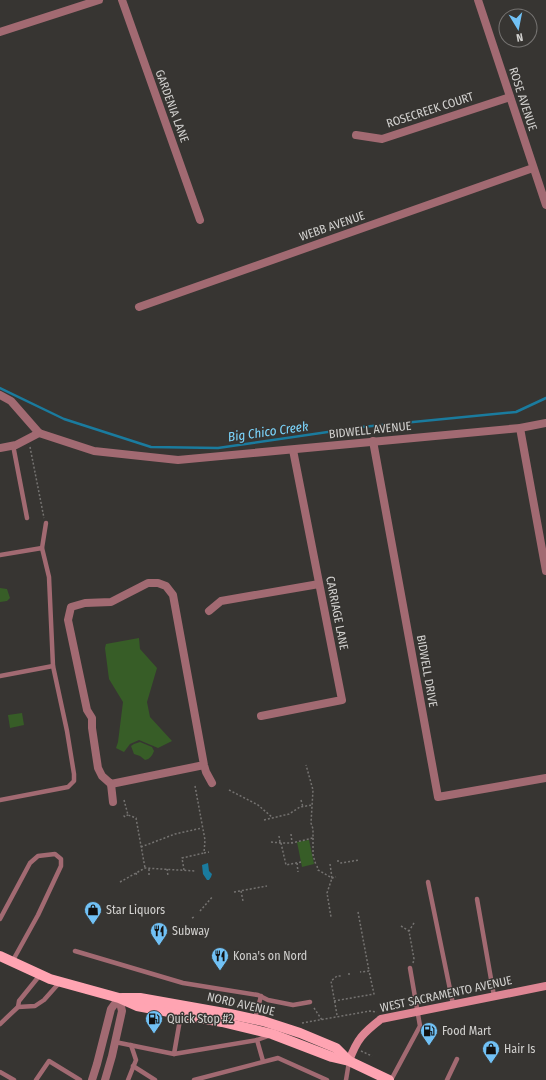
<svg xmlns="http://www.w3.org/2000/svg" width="546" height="1080" font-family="'Fira Sans Condensed',sans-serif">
<rect width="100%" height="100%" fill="#373532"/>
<g fill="#375d27">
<polygon points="0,588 7,589 10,598 7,601 0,602"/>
<polygon points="139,638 140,649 157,668 147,702 150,717 172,741 158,748 139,740 130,744 124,752 116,748 118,742 123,702 109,679 105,648 106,644"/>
<polygon points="22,713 24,725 10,728 8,715"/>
<path d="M 140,742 L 152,747 L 154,751 C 152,756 150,759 145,760 L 140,756 L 134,754 L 131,746 L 134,744 Z"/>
<polygon points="309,840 314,864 302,867 297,842"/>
</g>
<polygon fill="#1a7b9e" points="208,863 209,871 212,874 211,877 209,880 207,880 203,874 202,865"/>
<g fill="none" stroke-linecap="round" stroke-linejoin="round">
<polyline stroke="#1a7b9e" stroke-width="2.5" points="0,388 64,419 151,447 218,448 362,427 516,412 546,398"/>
<g stroke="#757371" stroke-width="1.5" stroke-dasharray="2 2" stroke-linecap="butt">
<polyline points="30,447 44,518"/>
<polyline points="195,786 205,840 204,853 209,852"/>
<polyline points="229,790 258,805 273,818"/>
<polyline points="124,800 128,815 136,818 145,868"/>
<polyline points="301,800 303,807"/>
<polyline points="125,817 124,816 128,815"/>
<polyline points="264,820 289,814 300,807 312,805"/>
<polyline points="291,834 292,843"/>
<polyline points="279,836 280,842"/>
<polyline points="313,838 313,855 316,865"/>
<polyline points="271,842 281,843"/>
<polyline points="141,847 175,834 202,828"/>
<polyline points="337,861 339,861 341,863 359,860"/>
<polyline points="301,862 286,865 281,843 292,843 313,838 313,829 311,823 313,790 306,765"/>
<polyline points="297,863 298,872"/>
<polyline points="330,864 332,878 327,893 331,917"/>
<polyline points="317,866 318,870 332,878 336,877"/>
<polyline points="167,869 168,876"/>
<polyline points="184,870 182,858 204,853"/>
<polyline points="136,873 137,877"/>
<polyline points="149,875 149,868"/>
<polyline points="120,882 145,868 195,871"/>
<polyline points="241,891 243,901"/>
<polyline points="234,892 267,886"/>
<polyline points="200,911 213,896"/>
<polyline points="358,912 369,971"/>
<polyline points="192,918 194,917"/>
<polyline points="401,926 409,931"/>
<polyline points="413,963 414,959 409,931 414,923"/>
<polyline points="348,974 351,974"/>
<polyline points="334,1001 374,994 369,971 360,972"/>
<polyline points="314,1008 322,1020"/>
<polyline points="337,1015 331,981 337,976 341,976"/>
<polyline points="302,1023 370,1011 377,1012"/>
<polyline points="361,1051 372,1056"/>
</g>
<g stroke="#a26a72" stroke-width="4.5">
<polyline points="13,445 27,518"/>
<polyline points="42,548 46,523"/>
<polyline points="0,555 42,548 49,577 53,666 67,731 74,774 74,781 68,787 0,800"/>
<polyline points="0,676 53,666"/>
<polyline points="428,882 453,1004"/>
<polyline points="477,899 494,996"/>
<polyline points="0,919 30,863 38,856 55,854 61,859 61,866 38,915 12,962"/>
<polyline points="75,951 183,983 258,995 268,1000 293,1005 310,1002"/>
<polyline points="18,1007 19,1001 40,975"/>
<polyline points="255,1019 261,996"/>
<polyline points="0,1024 18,1007 35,1006 44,1000 60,982"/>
<polyline points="257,1040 263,1061"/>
<polyline points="115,1042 174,1054 257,1040 271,1035"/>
<polyline points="174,1054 181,1014"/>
<polyline points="133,1066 155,1080"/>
<polyline points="0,1072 14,1080"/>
<polyline points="36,1080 49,1061 80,1080"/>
<polyline points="128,1080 136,1060 131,1045"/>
<polyline points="194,1080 278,1058 327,1080"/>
<polyline points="346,1080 349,1062"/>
<polyline points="391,1080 420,1026 410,968"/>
<polyline points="447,1080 457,1059"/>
</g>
<g stroke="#a26a72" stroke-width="8">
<polyline points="122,0 200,220"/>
<polyline points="478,0 546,205"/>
<polyline points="0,32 99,0"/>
<polyline points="356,135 382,139 510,97"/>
<polyline points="139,307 533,168"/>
<polyline points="0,395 11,401 39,433 94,451 178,460 520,428 546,423"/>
<polyline points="520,428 546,571"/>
<polyline points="373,441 438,797 546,778"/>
<polyline points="0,448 16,445 39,433"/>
<polyline points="209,611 221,601 319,584"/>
<polyline points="261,716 342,700 293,450"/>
<polyline points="204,765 111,784 102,776 98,768 92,728 92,718 87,710 68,620 71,607 85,603 111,602 148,583 158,583 166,586 173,595 204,765 206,772 212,783"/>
<polyline points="111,784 113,802"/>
<polyline points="92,1080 97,1064 111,1009 119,998"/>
<polyline points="105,1080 112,1056 122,1011 119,998"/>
</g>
<path stroke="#de8694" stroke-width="8" d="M 349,1061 C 357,1039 363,1033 381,1019 L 546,986"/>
<g stroke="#ffa4b2" stroke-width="10">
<polyline points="0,956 50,979 119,998 137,1006 222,1022 272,1034 332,1057 349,1061 389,1080"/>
<polyline points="122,998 140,998 230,1014 263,1021 300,1033 336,1048 348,1060"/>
</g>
</g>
<defs>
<symbol id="shop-pin" viewBox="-11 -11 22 30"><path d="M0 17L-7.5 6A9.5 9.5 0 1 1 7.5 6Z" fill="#71c1f5" stroke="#373532"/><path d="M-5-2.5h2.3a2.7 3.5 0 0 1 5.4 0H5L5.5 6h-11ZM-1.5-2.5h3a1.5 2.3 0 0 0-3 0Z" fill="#111"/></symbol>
<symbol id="restaurant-pin" viewBox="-11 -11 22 30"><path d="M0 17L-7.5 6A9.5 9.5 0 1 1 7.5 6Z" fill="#71c1f5" stroke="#373532"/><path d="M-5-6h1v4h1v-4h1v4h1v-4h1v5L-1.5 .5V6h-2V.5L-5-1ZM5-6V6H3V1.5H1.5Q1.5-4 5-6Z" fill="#111"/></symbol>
<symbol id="fuel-pin" viewBox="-11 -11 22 30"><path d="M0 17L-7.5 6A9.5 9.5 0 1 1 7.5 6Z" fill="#71c1f5" stroke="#373532"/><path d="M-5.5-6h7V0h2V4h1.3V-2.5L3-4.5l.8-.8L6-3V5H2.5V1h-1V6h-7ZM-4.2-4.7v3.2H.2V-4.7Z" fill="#111"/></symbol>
</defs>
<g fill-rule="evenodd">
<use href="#shop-pin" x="83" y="900" width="20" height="27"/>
<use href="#restaurant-pin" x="149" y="921" width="20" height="27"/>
<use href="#restaurant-pin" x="210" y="946" width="20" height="27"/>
<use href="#fuel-pin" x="144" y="1009" width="20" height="27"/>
<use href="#fuel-pin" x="419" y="1021" width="20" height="27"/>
<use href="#shop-pin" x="481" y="1039" width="20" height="27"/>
</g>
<g text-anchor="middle" stroke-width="3" stroke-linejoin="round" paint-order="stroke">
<g font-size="12" fill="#d2d1cf" stroke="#373532">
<text transform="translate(523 99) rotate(72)" y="4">ROSE AVENUE</text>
<text transform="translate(172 106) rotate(70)" y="4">GARDENIA LANE</text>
<text transform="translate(430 110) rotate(-18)" y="4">ROSECREEK COURT</text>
<text transform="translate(332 226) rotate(-19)" y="4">WEBB AVENUE</text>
<text transform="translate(370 430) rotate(-6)" y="4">BIDWELL AVENUE</text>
<text transform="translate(337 613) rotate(79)" y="4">CARRIAGE LANE</text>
<text transform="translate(427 671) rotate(80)" y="4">BIDWELL DRIVE</text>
<text transform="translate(446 994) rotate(-12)" y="4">WEST SACRAMENTO AVENUE</text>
<text transform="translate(241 1004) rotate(13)" y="4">NORD AVENUE</text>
</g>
<g font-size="12" fill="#d2d1cf" stroke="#373532" text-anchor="start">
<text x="106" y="914">Star Liquors</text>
<text x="172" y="935">Subway</text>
<text x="233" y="960">Kona's on Nord</text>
<text x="167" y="1023">Quick Stop #2</text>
<text x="442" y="1035">Food Mart</text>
<text x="504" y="1053">Hair Is</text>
</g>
<g font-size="13" font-style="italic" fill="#7cd6fe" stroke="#373532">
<text transform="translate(268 431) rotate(-8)" y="5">Big Chico Creek</text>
</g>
</g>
<g transform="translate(518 28) rotate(170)"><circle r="19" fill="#373532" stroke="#757371"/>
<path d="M0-3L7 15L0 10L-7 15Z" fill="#71c1f5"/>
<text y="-6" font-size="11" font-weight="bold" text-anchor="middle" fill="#d2d1cf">N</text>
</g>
</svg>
